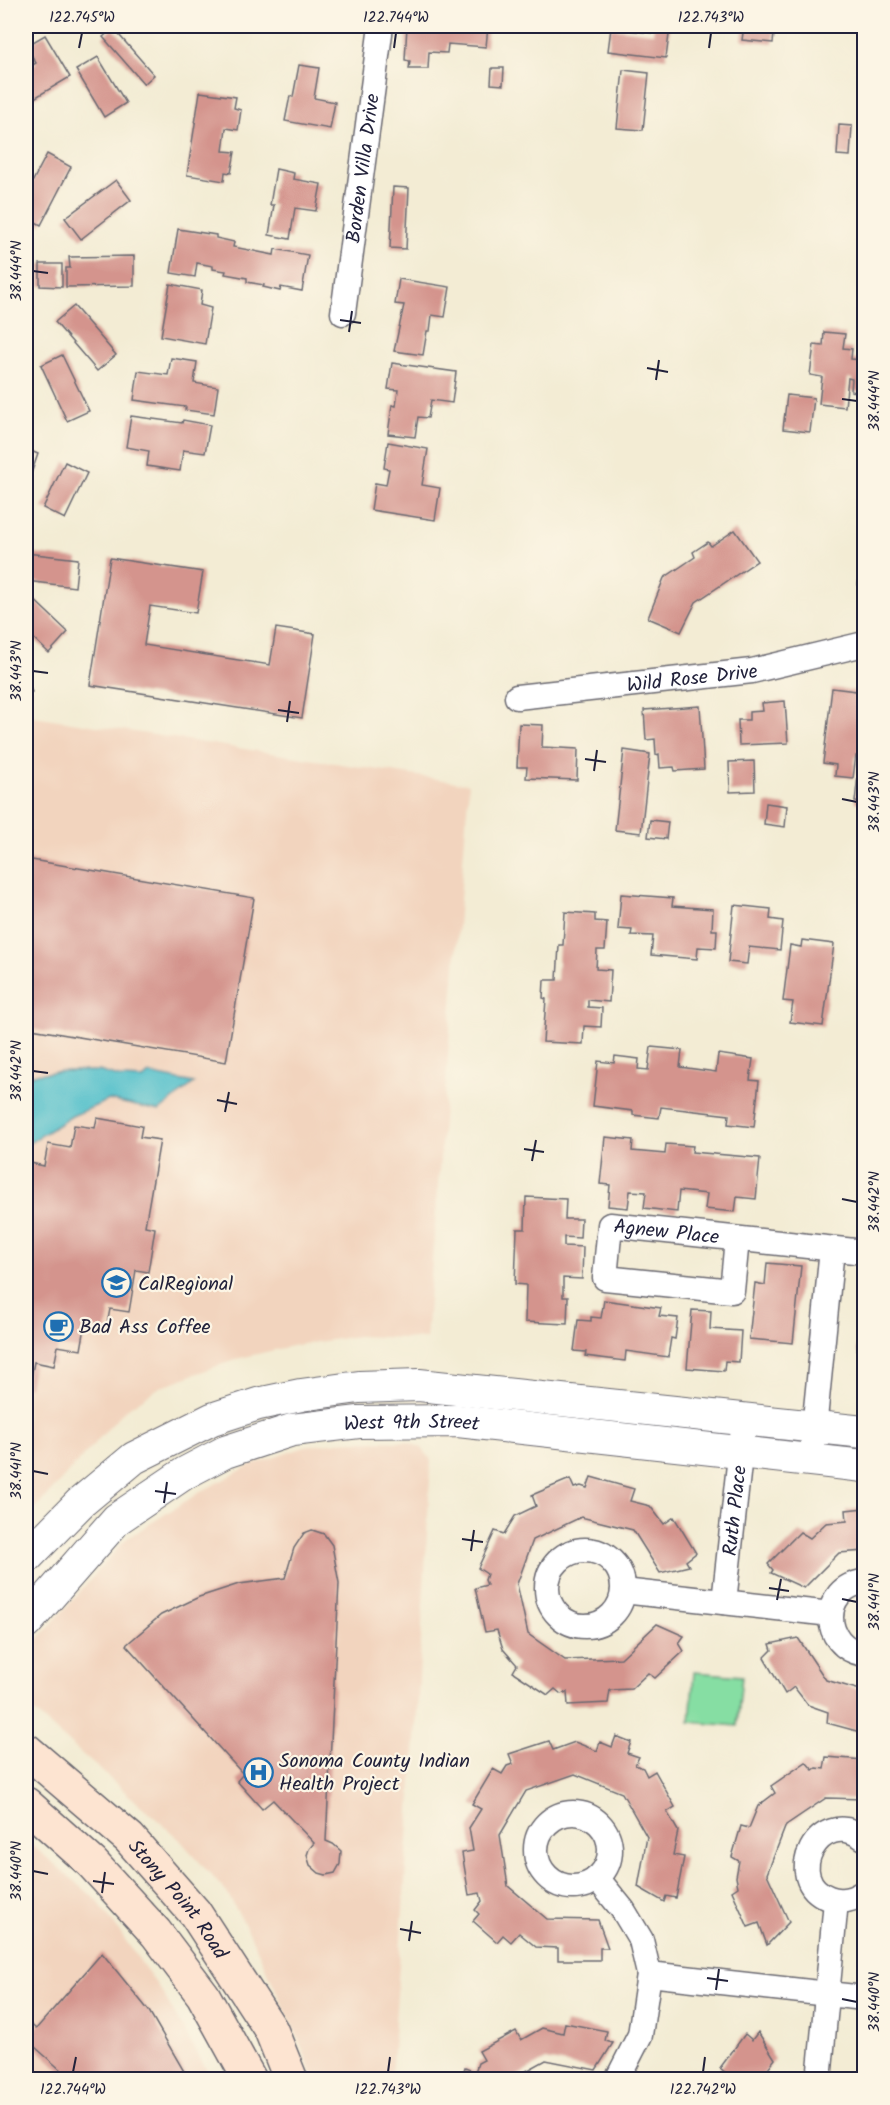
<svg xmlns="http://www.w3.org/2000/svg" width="890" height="2105" font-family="Kalam,sans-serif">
<rect width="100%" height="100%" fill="#fcf5e5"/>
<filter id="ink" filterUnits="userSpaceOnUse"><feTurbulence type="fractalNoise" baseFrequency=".0167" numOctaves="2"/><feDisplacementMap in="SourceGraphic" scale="12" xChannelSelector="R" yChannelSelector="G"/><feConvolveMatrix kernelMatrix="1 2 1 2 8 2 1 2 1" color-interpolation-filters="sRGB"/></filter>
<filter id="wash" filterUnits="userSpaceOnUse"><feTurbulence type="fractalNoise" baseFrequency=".008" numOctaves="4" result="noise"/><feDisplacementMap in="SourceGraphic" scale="24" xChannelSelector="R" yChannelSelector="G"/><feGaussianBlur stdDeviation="1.35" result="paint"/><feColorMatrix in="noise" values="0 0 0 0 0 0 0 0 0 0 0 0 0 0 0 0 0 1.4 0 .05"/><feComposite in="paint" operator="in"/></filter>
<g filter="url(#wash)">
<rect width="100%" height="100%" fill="#f3ecd4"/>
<g fill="#f2d4be">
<polygon points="26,715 469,784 426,1339 359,1336 296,1345 236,1359 160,1387 125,1410 26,1519"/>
<polygon points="345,1441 408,1442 422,1448 431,1460 418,1697 391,2079 314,2079 298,2038 250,1934 227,1893 179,1839 26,1705 26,1653 126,1539 200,1492 249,1466 305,1447"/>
<polygon points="26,1840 97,1900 162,1992 212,2079 26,2079"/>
</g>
<polygon fill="#86dea3" stroke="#54806f" stroke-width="1.5" points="694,1672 742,1676 737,1726 690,1722"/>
<polygon fill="#53c0cb" stroke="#3a7183" stroke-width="1.5" points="66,1071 99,1071 122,1078 143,1079 149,1074 194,1083 159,1111 109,1100 72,1116 26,1145 26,1078 34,1074"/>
<g id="blocks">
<g fill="#d4948d">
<polygon points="407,26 488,26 486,47 448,44 447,53 429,52 428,69 409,69 410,61 405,60"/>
<polygon points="654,26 670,27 666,58 608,51 611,28 653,33"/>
<polygon points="744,26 775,26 773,43 742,40"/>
<polygon points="113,28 154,75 144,84 103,37"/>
<polygon points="45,35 70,77 26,103 26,69 36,63 26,46"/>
<polygon points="98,57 126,103 104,117 76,70"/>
<polygon points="299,65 319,68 314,98 335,102 330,129 285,121 290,96 293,97"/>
<polygon points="492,68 504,68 503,85 491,84"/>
<polygon points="623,70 649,73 643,130 617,128"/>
<polygon points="200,92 236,97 234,108 241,110 238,130 226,128 223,151 235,152 231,173 225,172 224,181 187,175"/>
<polygon points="863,106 864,106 864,130 861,130"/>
<polygon points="839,125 852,126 850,156 837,155"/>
<polygon points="47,154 71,167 41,225 26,217 26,194"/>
<polygon points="276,169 294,173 293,179 321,184 316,211 295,208 290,239 269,235 274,205 270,205"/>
<polygon points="116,180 131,200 81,239 65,218"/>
<polygon points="393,187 409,188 406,249 390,248"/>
<polygon points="178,229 216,235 216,238 234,242 233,247 274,255 275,249 308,255 302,291 281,287 280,291 263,287 264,285 247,282 247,278 225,274 226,271 213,269 213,266 197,263 195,277 171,273"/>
<polygon points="134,256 134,286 66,287 66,268 70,268 69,257"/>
<polygon points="40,264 62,264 62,287 40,286"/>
<polygon points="399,279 450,287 445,317 432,315 430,331 427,331 423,355 394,351 404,305 395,304"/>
<polygon points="170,284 202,290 200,305 211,308 205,344 161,336"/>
<polygon points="74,306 116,355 97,371 55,322"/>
<polygon points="824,332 845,334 843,348 852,349 851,359 862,360 864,350 864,393 851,391 852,379 848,378 845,407 819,404 822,377 810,375 814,345 823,346"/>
<polygon points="62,355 89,411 67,421 41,365"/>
<polygon points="171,358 197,362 194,383 218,387 214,414 185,410 186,407 134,400 138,371 168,375"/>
<polygon points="392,363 456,372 452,403 431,400 428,418 418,417 415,437 388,434 392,405 396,406 398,390 388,389"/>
<polygon points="787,395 814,398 810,432 783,429"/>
<polygon points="131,416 182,423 183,420 210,425 205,453 183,450 180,471 147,466 149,451 126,447"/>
<polygon points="388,442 428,449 422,485 440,488 435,520 371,510 375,483 386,485 389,469 384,468"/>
<polygon points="26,449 38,454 26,488"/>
<polygon points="65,462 87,473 65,519 43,508"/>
<polygon points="735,530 757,561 696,602 681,632 648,618 664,578 695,557 693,552 708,542 711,546"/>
<polygon points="26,553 78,559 75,587 26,581"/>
<polygon points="862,556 864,557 864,586 858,585"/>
<polygon points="110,558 203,572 196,613 150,606 144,645 270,665 276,628 315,634 302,718 90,685"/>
<polygon points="26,592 68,632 49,653 26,631"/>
<polygon points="26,680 32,692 26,695"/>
<polygon points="832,688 864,692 864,803 855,802 860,757 856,756 853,778 835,776 836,765 823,763"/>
<polygon points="785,701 788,743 739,745 738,720 749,720 749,712 763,711 762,703"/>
<polygon points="700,706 704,769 675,771 674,767 660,768 659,754 656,755 655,739 646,740 644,710"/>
<polygon points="519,724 543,725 542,747 578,749 577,780 526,778 527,767 517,767"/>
<polygon points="624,750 650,754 641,833 615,830"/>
<polygon points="754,761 755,791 730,792 729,762"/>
<polygon points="766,803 787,806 785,827 764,824"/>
<polygon points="650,820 668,822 666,839 648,837"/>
<polygon points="26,859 254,898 226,1062 26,1028"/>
<polygon points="621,894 673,898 672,906 713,909 712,930 717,930 716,948 698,947 697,959 651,955 653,936 631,935 632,930 618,929"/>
<polygon points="734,905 771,909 770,919 783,921 780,950 749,947 747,964 728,962"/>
<polygon points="565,912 595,914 595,921 607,922 605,950 597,950 596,969 611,970 609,1002 588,1000 588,1007 602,1008 601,1027 584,1026 583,1044 543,1042 546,999 543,998 544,980 557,980 559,945 563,945"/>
<polygon points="802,940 834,944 823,1026 790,1022 793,1002 783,1001 790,945 801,947"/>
<polygon points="651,1047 682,1050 680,1067 716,1072 718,1054 753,1059 750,1080 759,1081 754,1127 728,1124 729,1115 661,1107 659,1118 633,1115 633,1111 593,1106 598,1061 614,1063 615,1056 639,1059 638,1069 648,1070"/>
<polygon points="97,1118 142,1126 140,1137 160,1140 145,1226 155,1228 148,1272 136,1270 129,1312 110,1309 106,1330 85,1327 81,1350 58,1346 54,1366 34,1362 29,1387 26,1387 26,1162 44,1166 48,1144 70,1148 74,1125 95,1128"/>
<polygon points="605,1137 633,1140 632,1151 665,1154 666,1144 693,1146 692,1152 760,1158 756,1199 737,1197 735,1212 705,1209 707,1194 679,1191 677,1212 644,1208 646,1192 630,1191 628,1208 608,1206 610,1185 600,1184"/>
<polygon points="526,1197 566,1199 565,1219 581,1219 580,1238 564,1237 564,1246 583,1247 582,1279 563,1278 563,1297 568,1297 567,1324 525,1322 526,1285 515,1284 517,1229 525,1229"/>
<polygon points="767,1263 801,1266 793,1343 749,1339 755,1283 765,1285"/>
<polygon points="861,1294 864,1294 864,1352 857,1351"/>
<polygon points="604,1300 661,1308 659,1316 678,1318 675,1339 671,1338 668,1357 626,1351 625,1361 585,1356 586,1352 574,1351 578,1320 591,1321 591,1317 601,1318"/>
<polygon points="692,1310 711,1311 710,1329 741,1331 739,1362 725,1361 724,1371 687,1368"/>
<polygon points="591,1477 634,1489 630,1501 650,1506 664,1524 674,1517 696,1553 686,1561 689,1566 660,1573 633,1530 581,1517 533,1540 517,1584 528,1634 565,1660 621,1658 657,1624 684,1636 679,1643 684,1651 655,1678 648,1673 631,1689 610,1690 608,1703 568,1705 567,1692 561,1694 555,1689 548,1695 513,1672 517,1665 503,1649 497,1630 485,1632 475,1588 487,1585 485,1580 487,1574 478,1568 495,1531 504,1534 515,1516 536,1506 532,1495 570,1479 574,1488 581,1486 587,1488"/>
<polygon points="864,1508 864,1551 839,1553 804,1588 771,1573 773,1570 768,1564 800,1532 810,1538 826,1523 847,1521 846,1510"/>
<polygon points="312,1530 324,1534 332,1545 339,1583 326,1841 333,1844 341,1851 340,1864 335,1873 326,1875 319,1873 310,1865 307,1855 309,1849 314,1843 273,1800 262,1809 237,1781 243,1774 126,1645 161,1615 199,1597 239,1584 285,1578 294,1548 304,1533"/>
<polygon points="798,1638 826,1680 864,1691 864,1733 827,1723 828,1712 808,1705 794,1687 785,1694 764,1658 772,1650 770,1644"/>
<polygon points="616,1736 631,1742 627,1753 639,1757 635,1765 643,1768 647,1776 655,1771 675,1807 667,1812 678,1831 673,1855 684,1857 676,1898 666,1896 664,1902 638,1887 647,1837 622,1793 575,1774 526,1791 500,1835 508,1886 547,1919 598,1920 608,1948 600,1948 600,1960 558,1960 558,1948 536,1947 519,1933 511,1942 503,1935 497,1942 473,1921 479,1914 475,1910 482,1901 480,1893 469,1895 462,1853 473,1851 469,1828 481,1809 472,1804 493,1769 502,1774 507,1766 513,1764 509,1754 549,1741 553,1750 575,1742 597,1751 600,1742 612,1747"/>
<polygon points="826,1757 864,1760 864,1799 826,1798 786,1825 767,1874 789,1922 767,1945 759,1923 748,1927 732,1891 738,1887 736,1877 739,1861 732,1857 741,1826 749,1828 758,1806 775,1793 771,1786 806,1762 813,1770 816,1768 824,1769"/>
<polygon points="102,1953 149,2011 189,2080 72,2080 26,2039 26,2020 36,2029"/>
<polygon points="565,2023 607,2031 605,2041 613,2043 596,2070 546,2060 510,2080 461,2080 465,2068 475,2072 478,2063 484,2060 479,2051 516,2031 521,2040 542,2028 563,2033"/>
<polygon points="758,2032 775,2059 759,2080 723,2080 727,2074 720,2068 745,2034 752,2040"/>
</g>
</g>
</g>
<g filter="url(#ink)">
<use href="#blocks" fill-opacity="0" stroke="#6b6971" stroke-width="1.5"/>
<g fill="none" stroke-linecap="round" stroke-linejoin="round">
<defs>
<g id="minor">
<path id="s1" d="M 343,313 L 381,26"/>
<path id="s2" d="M 517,697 L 752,671 L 864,644"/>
<path id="s3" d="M 737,1239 L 732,1291 L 605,1278 L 610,1225 L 864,1252"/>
<polyline points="811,1459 832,1249"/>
<circle cx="585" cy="1588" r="38"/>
<path d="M 864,1582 C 820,1587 820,1647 864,1654"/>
<polyline points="623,1591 831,1614"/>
<path id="s4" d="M 724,1602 L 742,1437"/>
<circle cx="573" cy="1850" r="37"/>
<path d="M 864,1838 C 819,1805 781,1880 829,1898 C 842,1903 853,1900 864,1892"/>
<polyline points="597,1878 623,1910 641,1940 649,1974 640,2035 617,2080"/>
<polyline points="649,1974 864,1998"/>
<polyline points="819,2080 836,1901"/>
</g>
<g id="tertiary">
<polyline points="26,1558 80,1503 134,1458 212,1419 258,1404 301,1395 359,1387 419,1385 864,1432"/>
<path id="s5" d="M 26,1623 L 117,1519 L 185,1473 L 225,1452 L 292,1430 L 359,1422 L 458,1421 L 864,1466"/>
</g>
<g id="secondary">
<path id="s6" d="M 26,1750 L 129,1838 L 195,1913 L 271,2030 L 291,2080"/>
<polyline points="26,1804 92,1863 156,1933 203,1995 250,2080"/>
</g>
</defs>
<use href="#minor" stroke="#6b6971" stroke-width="27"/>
<use href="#tertiary" stroke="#6b6971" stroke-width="34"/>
<use href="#secondary" stroke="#6b6971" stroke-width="36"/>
<use href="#minor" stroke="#fff" stroke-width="24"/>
<use href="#tertiary" stroke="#fff" stroke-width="32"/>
<use href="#secondary" stroke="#fde4d1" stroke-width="33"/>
</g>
</g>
<path fill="none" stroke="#22223b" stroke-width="2" d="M 79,48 L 82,33M 394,48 L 396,33M 709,48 L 711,33M 33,271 L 48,273M 340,320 L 361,323M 349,332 L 352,311M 647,368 L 668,372M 656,380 L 659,360M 842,399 L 857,401M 33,671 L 48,673M 278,710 L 299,713M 287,722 L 290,701M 585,759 L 606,762M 594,771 L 597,750M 842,799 L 857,802M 33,1071 L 48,1073M 217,1100 L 237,1104M 225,1112 L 229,1092M 524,1149 L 544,1152M 532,1161 L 536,1140M 842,1199 L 857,1202M 33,1471 L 48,1474M 155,1491 L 176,1494M 164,1503 L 167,1482M 462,1539 L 483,1542M 471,1551 L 474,1530M 769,1588 L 789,1591M 842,1599 L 857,1602M 777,1600 L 781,1579M 33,1871 L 48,1874M 93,1881 L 114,1884M 102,1893 L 105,1872M 400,1929 L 421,1933M 409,1941 L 412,1921M 707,1978 L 728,1981M 716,1990 L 719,1969M 842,1999 L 857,2002M 73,2072 L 76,2057M 388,2072 L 390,2057M 703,2072 L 705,2057"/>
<defs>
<symbol id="school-ring" viewBox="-11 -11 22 22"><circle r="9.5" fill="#fcf5e5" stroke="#1f6fb2" stroke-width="1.5"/><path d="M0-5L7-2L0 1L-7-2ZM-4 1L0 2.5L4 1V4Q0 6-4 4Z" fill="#1f6fb2"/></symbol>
<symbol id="cafe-ring" viewBox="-11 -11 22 22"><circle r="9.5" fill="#fcf5e5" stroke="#1f6fb2" stroke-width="1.5"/><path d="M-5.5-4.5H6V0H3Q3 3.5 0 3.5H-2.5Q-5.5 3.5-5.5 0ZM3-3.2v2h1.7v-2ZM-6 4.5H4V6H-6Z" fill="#1f6fb2"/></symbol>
<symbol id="hospital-ring" viewBox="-11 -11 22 22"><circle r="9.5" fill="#fcf5e5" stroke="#1f6fb2" stroke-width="1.5"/><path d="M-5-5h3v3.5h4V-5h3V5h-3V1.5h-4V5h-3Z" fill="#1f6fb2"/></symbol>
</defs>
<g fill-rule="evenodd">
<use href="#school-ring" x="100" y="1266" width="33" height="33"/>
<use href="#cafe-ring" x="42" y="1310" width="33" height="33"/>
<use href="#hospital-ring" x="242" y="1756" width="33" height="33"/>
</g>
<g text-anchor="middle" stroke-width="4.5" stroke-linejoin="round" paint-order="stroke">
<g font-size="20" fill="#22223b" stroke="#fcf5e5">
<text dy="7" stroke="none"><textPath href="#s1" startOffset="146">Borden Villa Drive</textPath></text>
<text dy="7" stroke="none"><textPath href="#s2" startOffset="176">Wild Rose Drive</textPath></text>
<text dy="7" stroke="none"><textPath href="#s3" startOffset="290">Agnew Place</textPath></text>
<text dy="7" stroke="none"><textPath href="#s5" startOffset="456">West 9th Street</textPath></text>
<text dy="7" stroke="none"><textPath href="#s4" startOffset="92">Ruth Place</textPath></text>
<text dy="7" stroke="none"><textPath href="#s6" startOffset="214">Stony Point Road</textPath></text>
</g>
<g font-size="20" fill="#22223b" stroke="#fcf5e5" text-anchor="start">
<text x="138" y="1290">CalRegional</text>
<text x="79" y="1333">Bad Ass Coffee</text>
<text x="279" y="1767">Sonoma County Indian<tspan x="279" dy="23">Health Project</tspan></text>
</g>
</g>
<rect width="890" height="2105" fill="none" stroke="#fcf5e5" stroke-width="66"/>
<rect x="33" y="33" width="824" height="2039" fill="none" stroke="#22223b" stroke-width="2"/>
<g font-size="15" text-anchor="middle" fill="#22223b">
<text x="82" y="22">122.745°W</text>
<text x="396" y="22">122.744°W</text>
<text x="711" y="22">122.743°W</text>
<text transform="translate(16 271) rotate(-90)" y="5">38.444°N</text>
<text transform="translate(874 401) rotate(-90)" y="5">38.444°N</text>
<text transform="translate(16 671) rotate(-90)" y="5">38.443°N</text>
<text transform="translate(874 802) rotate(-90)" y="5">38.443°N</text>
<text transform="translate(16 1071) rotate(-90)" y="5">38.442°N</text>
<text transform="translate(874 1202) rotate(-90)" y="5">38.442°N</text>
<text transform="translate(16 1471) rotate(-90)" y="5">38.441°N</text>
<text transform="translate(874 1602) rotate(-90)" y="5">38.441°N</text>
<text transform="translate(16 1871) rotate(-90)" y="5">38.440°N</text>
<text transform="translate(874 2002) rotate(-90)" y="5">38.440°N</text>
<text x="73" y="2094">122.744°W</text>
<text x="388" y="2094">122.743°W</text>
<text x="703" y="2094">122.742°W</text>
</g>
</svg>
